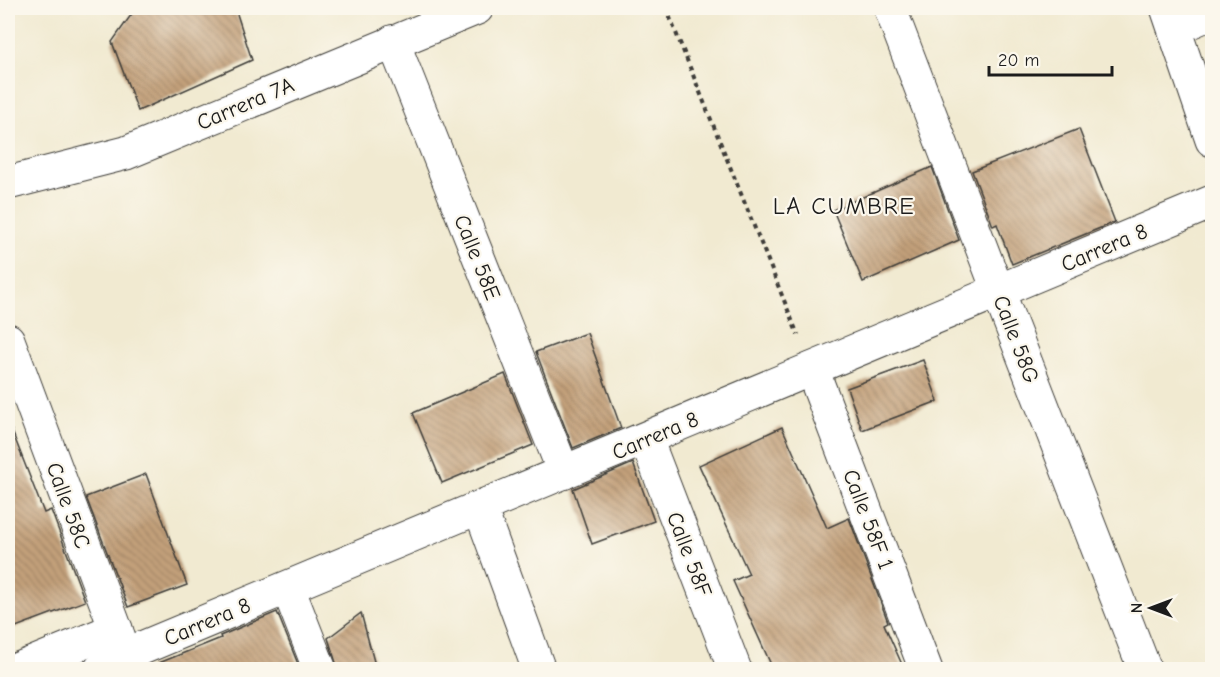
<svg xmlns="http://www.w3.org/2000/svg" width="1220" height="677" font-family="'Comic Neue',sans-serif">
<defs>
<pattern id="building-back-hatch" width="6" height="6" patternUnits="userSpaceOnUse" patternTransform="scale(1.5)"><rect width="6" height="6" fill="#c3a07a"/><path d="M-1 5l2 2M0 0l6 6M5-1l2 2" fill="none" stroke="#9e8263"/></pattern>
</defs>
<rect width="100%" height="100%" fill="#fbf7ec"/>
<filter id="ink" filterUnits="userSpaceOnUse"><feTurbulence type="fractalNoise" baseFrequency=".0167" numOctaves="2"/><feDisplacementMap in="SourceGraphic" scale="12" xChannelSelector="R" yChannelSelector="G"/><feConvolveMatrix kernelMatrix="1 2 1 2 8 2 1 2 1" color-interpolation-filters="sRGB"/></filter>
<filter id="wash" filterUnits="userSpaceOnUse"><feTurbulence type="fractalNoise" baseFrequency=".008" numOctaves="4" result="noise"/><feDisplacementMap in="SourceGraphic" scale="24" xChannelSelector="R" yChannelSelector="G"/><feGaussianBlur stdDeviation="1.35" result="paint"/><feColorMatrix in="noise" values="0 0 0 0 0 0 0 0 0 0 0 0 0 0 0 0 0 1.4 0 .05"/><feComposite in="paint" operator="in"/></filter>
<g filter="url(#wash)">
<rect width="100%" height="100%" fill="#f1ead1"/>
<g id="blocks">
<g fill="url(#building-back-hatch)">
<polygon points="136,8 235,8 252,60 138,111 112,42"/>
<polygon points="1079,129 1115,222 1012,264 997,224 993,226 972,171"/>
<polygon points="932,167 959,240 863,282 833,210"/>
<polygon points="587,333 621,428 573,448 536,352"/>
<polygon points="923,360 938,401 862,430 847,388"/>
<polygon points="505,374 533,445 442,483 413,413"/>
<polygon points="8,426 10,426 44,513 51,510 85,601 8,630"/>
<polygon points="782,427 827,528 849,518 888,622 884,624 904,669 773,669 733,581 749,574 699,465"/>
<polygon points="633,463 654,521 592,544 573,489"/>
<polygon points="146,474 187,585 128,607 86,497"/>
<polygon points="277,612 300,669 149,669 149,667 221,638 220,636"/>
<polygon points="361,613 376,669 338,669 328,638"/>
</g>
</g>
</g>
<g filter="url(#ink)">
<use href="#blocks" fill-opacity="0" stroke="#3c3b37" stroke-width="1.5"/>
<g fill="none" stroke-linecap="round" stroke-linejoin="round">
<defs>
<g id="pedestrian">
<polyline points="890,8 998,291"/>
<polyline points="1175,29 1212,13"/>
<polyline points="393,41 564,473"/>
</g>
<g id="minor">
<polyline points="1167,8 1212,140"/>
<polyline points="8,183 126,153 477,8"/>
<polyline points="998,291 1145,670"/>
<polyline points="8,340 131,670"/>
<polyline points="812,369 926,670"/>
<polyline points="646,439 735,670"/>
<polyline points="480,508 539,670"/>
<polyline points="288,588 320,670"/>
<polyline points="16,670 116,629"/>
<polyline points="100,670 125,655 1212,202"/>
</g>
</defs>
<use href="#pedestrian" stroke="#3c3b37" stroke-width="34"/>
<use href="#minor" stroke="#3c3b37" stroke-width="35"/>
<polyline stroke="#3c3b37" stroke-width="4" stroke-dasharray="4.5 4.5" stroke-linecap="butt" points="666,8 798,335"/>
<use href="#pedestrian" stroke="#fff" stroke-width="32"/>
<use href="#minor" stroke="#fff" stroke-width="33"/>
</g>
</g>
<g text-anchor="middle" stroke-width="4.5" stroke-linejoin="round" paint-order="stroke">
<g font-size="22" fill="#1c1c1c" stroke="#fbf7ec">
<text transform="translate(245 103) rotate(-23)" y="8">Carrera 7A</text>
<text transform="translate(1104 247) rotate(-23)" y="8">Carrera 8</text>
<text transform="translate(478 257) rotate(68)" y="8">Calle 58E</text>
<text transform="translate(1017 339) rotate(69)" y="8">Calle 58G</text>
<text transform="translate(655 435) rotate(-23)" y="8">Carrera 8</text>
<text transform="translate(69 505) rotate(70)" y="8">Calle 58C</text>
<text transform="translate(869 519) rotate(69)" y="8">Calle 58F 1</text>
<text transform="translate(690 554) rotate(69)" y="8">Calle 58F</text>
<text transform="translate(207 621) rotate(-23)" y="8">Carrera 8</text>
</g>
<g font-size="24" letter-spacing="1.5" fill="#1c1c1c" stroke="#fbf7ec">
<text x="844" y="214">LA CUMBRE</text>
</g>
</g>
<rect width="1220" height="677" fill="none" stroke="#fbf7ec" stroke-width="30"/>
<g transform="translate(1151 608) rotate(270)" stroke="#fbf7ec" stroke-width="4.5" paint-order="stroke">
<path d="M0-4.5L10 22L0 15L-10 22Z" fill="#1c1c1c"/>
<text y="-9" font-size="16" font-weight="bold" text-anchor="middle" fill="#1c1c1c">N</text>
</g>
<path d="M989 66v9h123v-9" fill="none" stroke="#1c1c1c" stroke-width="3"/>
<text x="998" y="66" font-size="18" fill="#1c1c1c" stroke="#fbf7ec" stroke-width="4.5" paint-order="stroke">20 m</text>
</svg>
